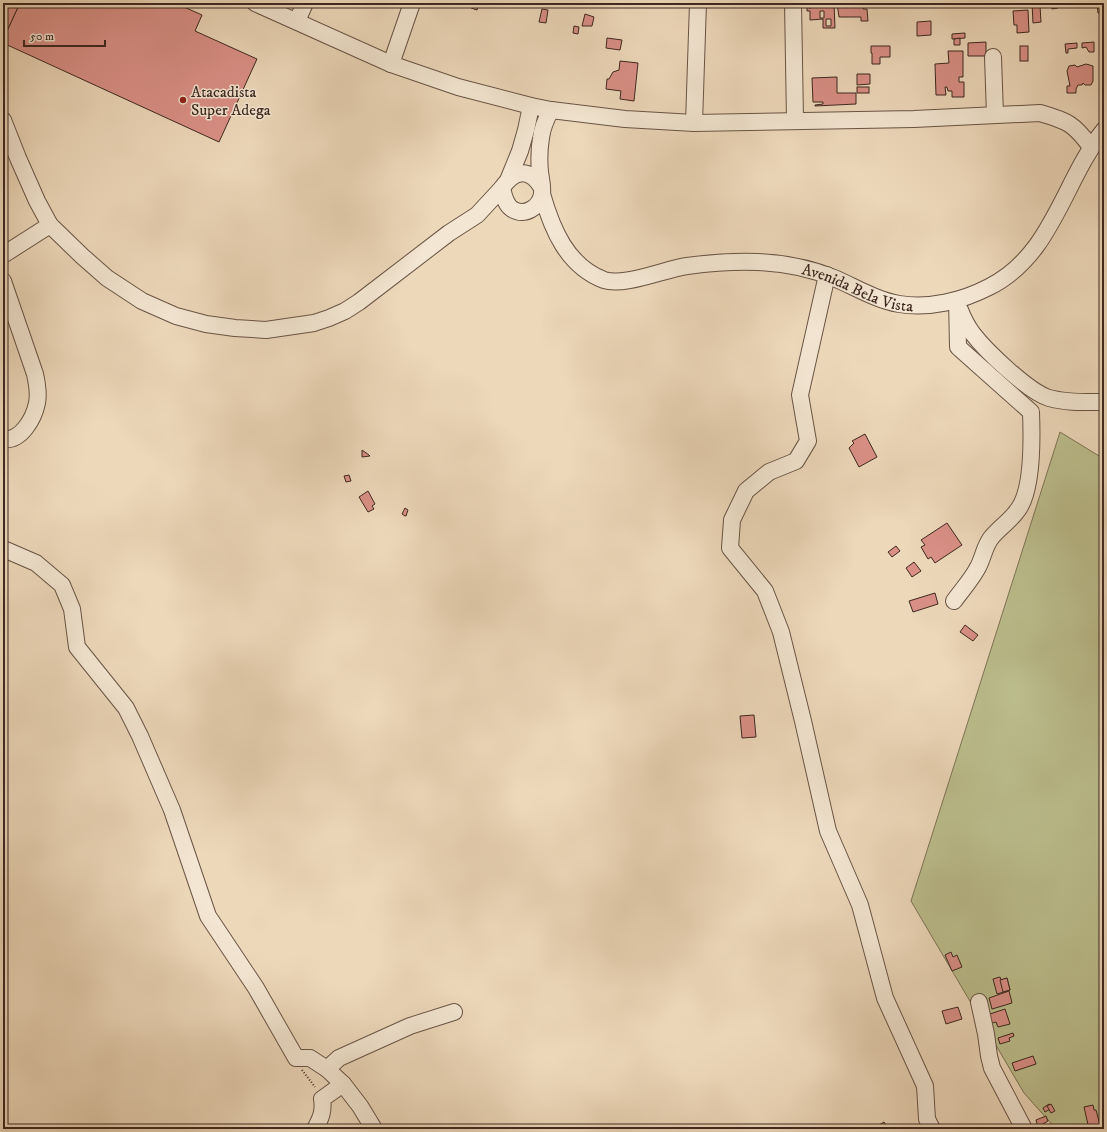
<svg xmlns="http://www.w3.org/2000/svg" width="1107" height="1132" font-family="'IM FELL DW Pica',serif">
<rect width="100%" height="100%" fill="#edd8ba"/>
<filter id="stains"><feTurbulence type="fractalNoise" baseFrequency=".005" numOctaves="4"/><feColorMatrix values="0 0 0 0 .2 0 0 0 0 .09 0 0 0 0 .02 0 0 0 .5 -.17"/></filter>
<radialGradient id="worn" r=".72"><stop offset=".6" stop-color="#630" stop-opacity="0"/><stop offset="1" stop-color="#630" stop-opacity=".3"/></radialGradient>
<polygon fill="#bcbe8d" stroke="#7c7356" points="1060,432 1104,459 1104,1129 1056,1129 1024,1093 911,901"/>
<g fill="#da9087" stroke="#3d2820" fill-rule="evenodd">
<polygon points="3,3 20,3 3,40"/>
<polygon points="20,3 175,3 202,15 195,31 257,59 219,142 3,43 3,40"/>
<polygon points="472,3 479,3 477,10 471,8"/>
<path d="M 807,3 L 809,3 L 809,8 L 811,8 L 810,3 L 834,3 L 835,28 L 823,28 L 823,19 L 810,20 L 810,11 L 807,11 ZM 820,11 L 824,11 L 824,18 L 820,18 ZM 826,19 L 831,19 L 831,26 L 826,26 Z"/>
<polygon points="837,3 863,3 863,9 867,9 868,21 861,21 861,17 839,17"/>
<polygon points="1032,3 1058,3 1058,8 1052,9 1052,5 1040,6 1041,22 1033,23"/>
<polygon points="1097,3 1104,3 1104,13 1098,13"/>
<polygon points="542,9 548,10 546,23 539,22"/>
<polygon points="1028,10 1029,32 1017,33 1017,25 1014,25 1013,11"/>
<polygon points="585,14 594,17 592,26 582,26"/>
<polygon points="931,21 931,35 917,36 917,22"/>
<polygon points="574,26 579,27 578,34 573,33"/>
<polygon points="965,33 965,38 952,39 952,34"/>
<polygon points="607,38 622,40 620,50 606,48"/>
<polygon points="960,38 960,45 954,45 954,39"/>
<polygon points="986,42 986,56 968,56 968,43"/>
<polygon points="1094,42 1094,52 1089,52 1086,47 1082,48 1082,43"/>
<polygon points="1077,43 1077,48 1068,49 1068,53 1066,53 1065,44"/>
<polygon points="871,46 890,46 890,57 880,57 880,64 872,64 872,53 871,53"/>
<rect x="1020" y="46" width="8" height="15"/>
<polygon points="948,51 963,51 963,77 959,77 959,82 964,82 964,97 952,97 952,91 948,91 947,87 945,87 946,95 936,95 935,64 949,63"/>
<polygon points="620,61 638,63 634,101 620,99 621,91 606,89 607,79 609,79 613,72 619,70"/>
<polygon points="1086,64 1093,66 1093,81 1091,85 1085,85 1083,83 1082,85 1078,85 1076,89 1076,93 1067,93 1067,86 1070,86 1067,71 1069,66 1075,65 1077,67"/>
<polygon points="857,74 870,74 870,84 857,85"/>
<polygon points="837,77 837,93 856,93 856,104 815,106 815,105 823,104 823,102 813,102 812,78"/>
<rect x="857" y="87" width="12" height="6"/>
<polygon points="865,434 877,457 859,467 849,448 854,443 852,441"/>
<polygon points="362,450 369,455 370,456 362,457"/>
<polygon points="349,475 351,481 346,482 344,476"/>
<polygon points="368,491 375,504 372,506 374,509 368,512 359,497"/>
<polygon points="405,508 408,510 406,516 405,516 402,514"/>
<polygon points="947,523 962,545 935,563 931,557 928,559 921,547 925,545 921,540"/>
<polygon points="896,546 900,551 892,557 888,552"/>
<polygon points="914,562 921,571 912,577 906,568"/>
<polygon points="935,593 938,604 913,612 909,601"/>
<polygon points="965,625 978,635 973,641 960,632"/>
<polygon points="754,715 756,737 742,738 740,716"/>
<polygon points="951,952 953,957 957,955 962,967 952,971 945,955"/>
<polygon points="1000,977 1001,980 1007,978 1010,990 997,994 993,979"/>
<polygon points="1007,978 1010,990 1003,992 1000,980"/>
<polygon points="1009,991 1012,1003 992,1009 989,998"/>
<polygon points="958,1007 962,1019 946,1024 942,1011"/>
<polygon points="1005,1009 1010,1024 998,1027 996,1022 989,1024 987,1015"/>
<polygon points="1013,1033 1014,1036 1009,1038 1010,1041 1000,1044 998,1038"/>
<polygon points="1033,1056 1036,1064 1015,1071 1012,1063"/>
<polygon points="1049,1104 1052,1108 1045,1112 1043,1108"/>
<polygon points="1051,1104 1055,1111 1051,1113 1047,1106"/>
<polygon points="1093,1105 1094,1110 1096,1110 1101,1129 1089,1129 1084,1107"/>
<polygon points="1046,1116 1048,1121 1038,1127 1036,1120"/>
<polygon points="884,1122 887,1127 883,1129 870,1128 875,1126 876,1127"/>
</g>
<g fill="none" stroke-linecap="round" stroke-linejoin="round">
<defs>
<g id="minor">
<path d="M 255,3 L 391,64 L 458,87 L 531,106 L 551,110 L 625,119 L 694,123 L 914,119 L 1040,113 C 1068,121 1074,124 1091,147"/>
<polyline points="793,3 795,120"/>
<polyline points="297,21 305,3"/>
<polyline points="993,57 995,115"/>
<polyline points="391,64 412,3"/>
<polyline points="3,120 18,158 37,201 50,225"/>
<polyline points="694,123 698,3"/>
<polyline points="509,178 520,151 526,130 531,106"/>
<path d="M 542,188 C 530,168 515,169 502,188 C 504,196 505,204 512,209 C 525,217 540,207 542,194 C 543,187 541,179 540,172 C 539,161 539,150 541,138 C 542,128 546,119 551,110"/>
<path id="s1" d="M 542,194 C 552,229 567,266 604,280 C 624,287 665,269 687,266 C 710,263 735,261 758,262 C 783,263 810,268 834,278 C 855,287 876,300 899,304 C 929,309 962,301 989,287 C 1053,255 1063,181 1104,130"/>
<polyline points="3,255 50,225 82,256 107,278 142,301 176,316 206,324 235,328 266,330 314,323 329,318 345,311 359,302 449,233 477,215 502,188"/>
<polyline points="827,275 800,395 808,441 796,461 769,472 746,491 732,520 730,548 765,591 781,632 803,721 828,831 860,905 885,998 925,1086 927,1119 932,1129"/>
<path d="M 3,281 L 35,374 C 37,383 39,393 37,403 C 34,418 21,442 3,439"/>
<path d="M 960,310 C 963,318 967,326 973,334 C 986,351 1029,392 1049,398 C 1067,403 1086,402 1104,402"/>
<polyline points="3,551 6,550 36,563 62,585 72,609 77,647 126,708 140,736 172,810 208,916 256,988 296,1058 310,1058 327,1069 343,1084 360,1106 374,1129"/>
<path d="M 954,601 C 962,590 971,580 977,569 C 983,559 984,547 991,538 C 999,528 1010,521 1017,511 C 1033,492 1032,437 1031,412 L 958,347 L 957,300"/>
<polyline points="979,1002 986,1034 989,1056 992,1068 1024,1129"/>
<polyline points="327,1069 339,1058 410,1026 454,1012"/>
<path d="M 315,1129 C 321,1118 324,1111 322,1099 L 343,1084"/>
</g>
</defs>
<use href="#minor" stroke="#695446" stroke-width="18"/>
<polyline stroke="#3d2820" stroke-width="2" stroke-dasharray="1 2" stroke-linecap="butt" points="302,1070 315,1087"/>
<use href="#minor" stroke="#f3e6d2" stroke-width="16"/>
</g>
<circle fill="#8f2418" stroke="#f3e6d2" stroke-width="1.5" cx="183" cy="100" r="4"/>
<g text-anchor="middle" stroke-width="3" stroke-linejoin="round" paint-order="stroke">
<g font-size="16" fill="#3d2820" stroke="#f3e6d2" text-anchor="start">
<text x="191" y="97">Atacadista<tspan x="191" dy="18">Super Adega</tspan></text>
</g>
<g font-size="16" fill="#3d2820" stroke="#f3e6d2">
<text dy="6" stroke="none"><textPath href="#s1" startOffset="370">Avenida Bela Vista</textPath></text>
</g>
</g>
<rect width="1107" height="1132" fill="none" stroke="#edd8ba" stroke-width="16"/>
<rect x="4" y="4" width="1099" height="1124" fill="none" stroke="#3d2820" stroke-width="2"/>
<rect x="8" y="8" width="1091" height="1116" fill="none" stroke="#3d2820"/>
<path d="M24 40v6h81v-6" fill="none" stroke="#3d2820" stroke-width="2"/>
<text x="30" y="40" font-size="12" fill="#3d2820" stroke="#f3e6d2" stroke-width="3" paint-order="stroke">50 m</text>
<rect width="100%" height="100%" filter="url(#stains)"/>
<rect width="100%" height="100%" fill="url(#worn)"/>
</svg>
